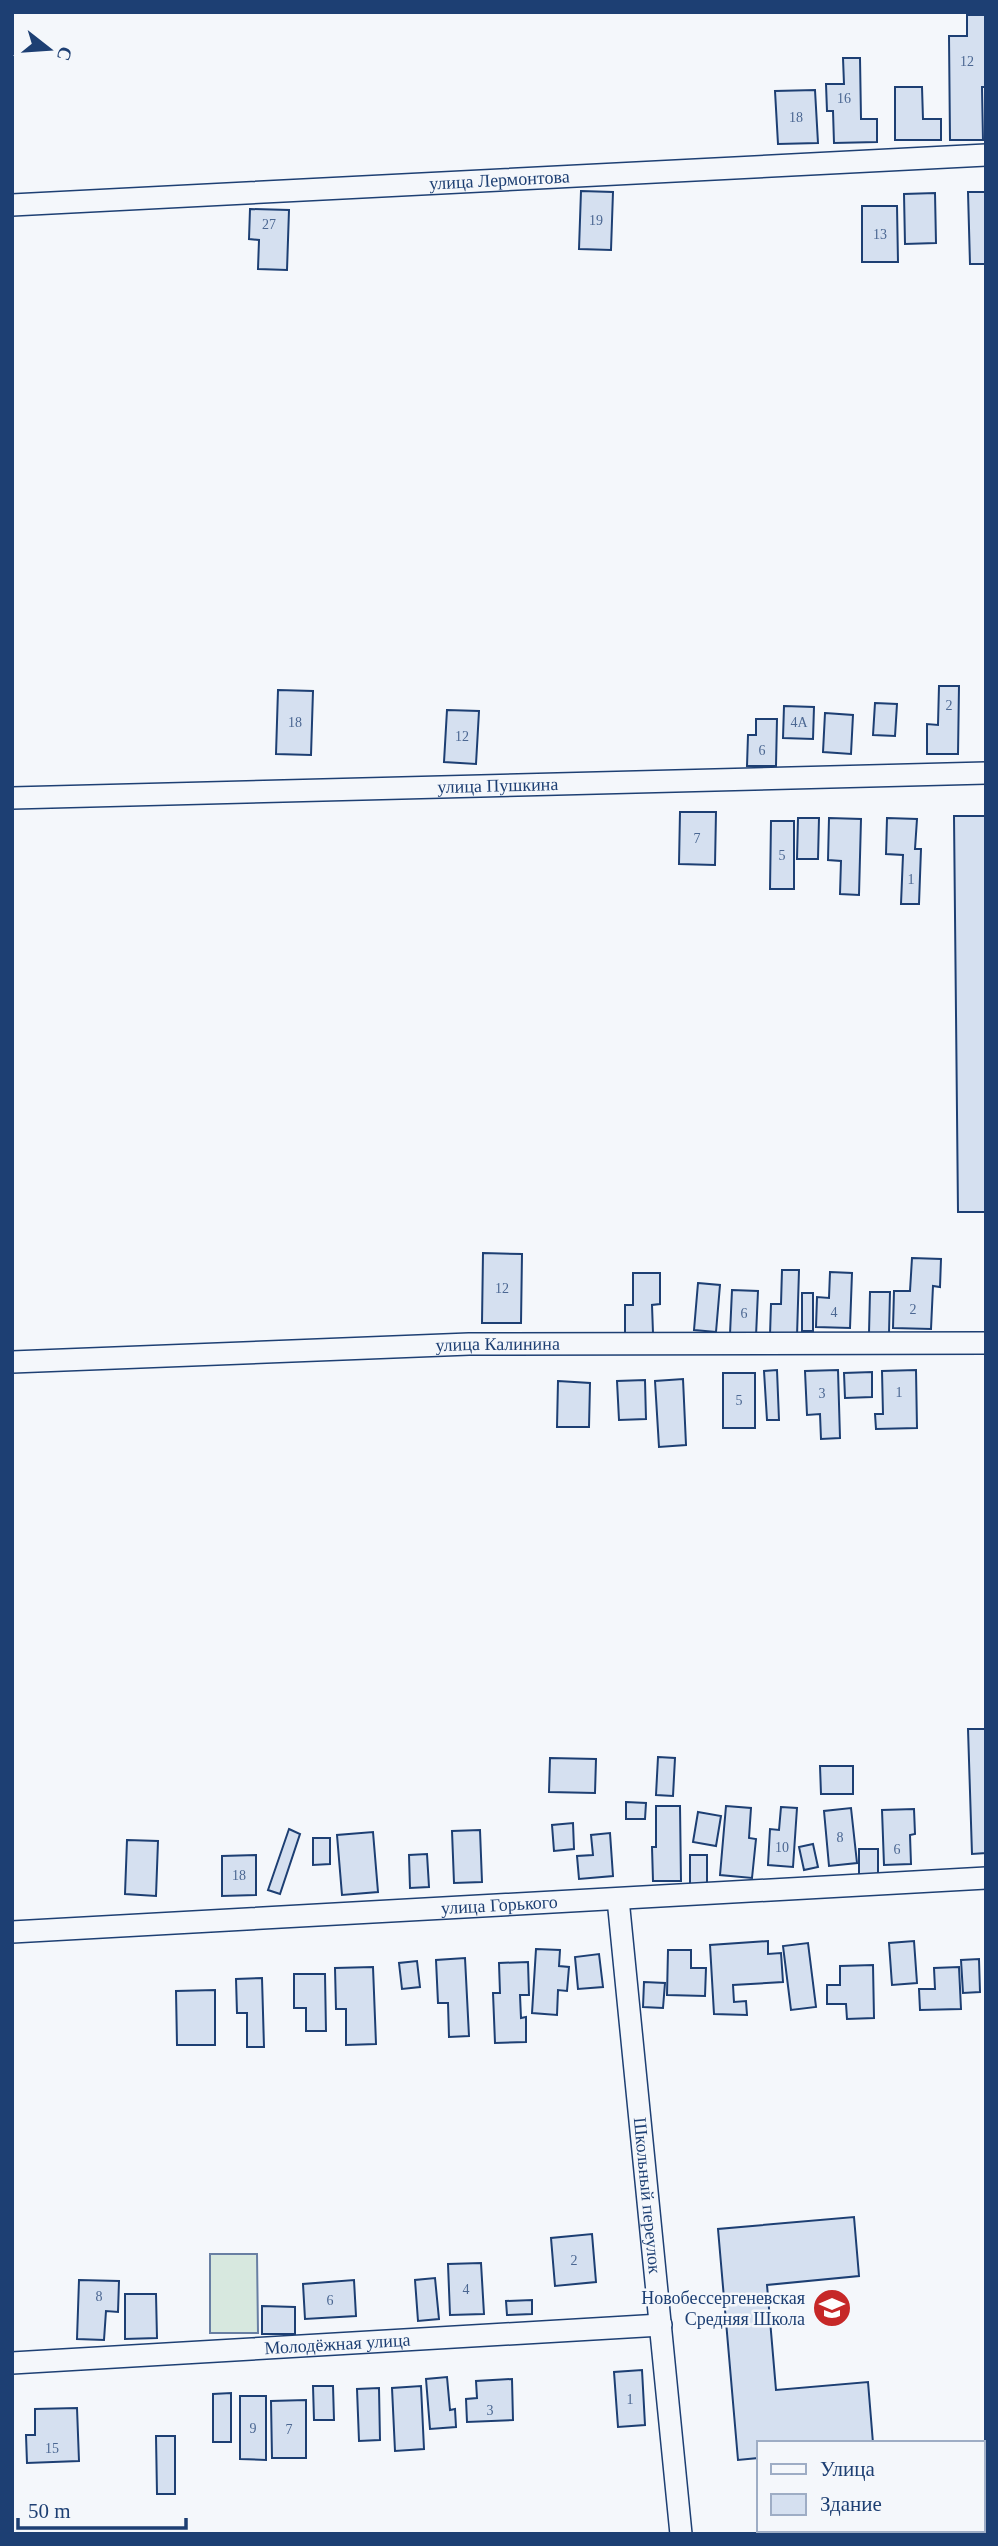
<svg xmlns="http://www.w3.org/2000/svg" width="998" height="2546" font-family="'Times New Roman',serif">
<rect width="100%" height="100%" fill="#f4f7fb"/>
<polygon fill="#d7e8df" stroke="#687fa3" stroke-width="2" points="210,2254 257,2254 258,2333 210,2333"/>
<g fill="#d5e0f0" stroke="#1d3f73" stroke-width="2">
<polygon points="967,15 985,15 985,87 982,87 983,140 950,140 949,36 967,36"/>
<polygon points="843,58 860,58 861,119 877,119 877,142 834,143 833,111 827,111 826,84 844,84"/>
<polygon points="895,87 922,87 923,119 941,119 941,140 895,140"/>
<polygon points="815,90 818,143 778,144 775,91"/>
<polygon points="581,191 613,192 611,250 579,249"/>
<polygon points="968,192 986,192 986,264 970,264"/>
<polygon points="935,193 936,243 905,244 904,194"/>
<polygon points="862,206 897,206 898,262 862,262"/>
<polygon points="250,209 289,210 287,270 258,269 259,240 249,239"/>
<polygon points="939,686 959,686 958,754 927,754 927,724 938,725"/>
<polygon points="278,690 313,691 311,755 276,754"/>
<polygon points="875,703 897,704 895,736 873,735"/>
<polygon points="784,706 814,707 813,739 783,738"/>
<polygon points="447,710 479,711 476,764 444,762"/>
<polygon points="825,713 853,715 851,754 823,752"/>
<polygon points="756,719 777,719 776,766 747,766 748,735 756,735"/>
<polygon points="680,812 716,812 715,865 679,864"/>
<polygon points="954,816 986,816 986,1212 958,1212"/>
<polygon points="798,818 819,818 818,859 797,859"/>
<polygon points="829,818 861,819 859,895 840,894 841,861 828,860"/>
<polygon points="887,818 917,819 915,849 921,849 919,904 901,904 903,855 886,854"/>
<polygon points="771,821 794,821 794,889 770,889"/>
<polygon points="483,1253 522,1254 521,1323 482,1323"/>
<polygon points="912,1258 941,1259 940,1287 933,1286 931,1329 893,1328 894,1291 910,1291"/>
<polygon points="782,1270 799,1270 797,1336 770,1335 771,1304 781,1304"/>
<polygon points="830,1272 852,1273 850,1328 816,1327 817,1297 829,1298"/>
<polygon points="633,1273 660,1273 660,1304 652,1305 653,1333 625,1333 625,1305 633,1305"/>
<polygon points="698,1283 720,1285 716,1332 694,1330"/>
<polygon points="732,1290 758,1291 756,1336 730,1334"/>
<polygon points="870,1292 890,1292 889,1333 869,1333"/>
<rect x="802" y="1293" width="11" height="38"/>
<polygon points="777,1370 779,1420 767,1420 764,1371"/>
<polygon points="838,1370 840,1438 821,1439 820,1414 807,1415 805,1371"/>
<polygon points="916,1370 917,1428 876,1429 875,1414 883,1414 882,1371"/>
<polygon points="872,1372 872,1397 845,1398 844,1373"/>
<rect x="723" y="1373" width="32" height="55"/>
<polygon points="683,1379 686,1445 659,1447 655,1381"/>
<polygon points="645,1380 646,1419 619,1420 617,1381"/>
<polygon points="558,1381 590,1383 589,1427 557,1427"/>
<polygon points="968,1729 986,1729 986,1853 972,1854"/>
<polygon points="658,1757 675,1758 673,1796 656,1795"/>
<polygon points="550,1758 596,1759 595,1793 549,1792"/>
<polygon points="820,1766 853,1766 853,1794 821,1794"/>
<polygon points="626,1802 646,1803 645,1819 626,1819"/>
<polygon points="656,1806 680,1806 681,1881 653,1881 652,1847 656,1847"/>
<polygon points="726,1806 751,1808 749,1838 756,1839 752,1878 720,1875"/>
<polygon points="781,1807 797,1808 793,1867 768,1865 770,1829 779,1830"/>
<polygon points="851,1808 857,1863 829,1866 824,1811"/>
<polygon points="914,1809 915,1834 910,1835 911,1864 884,1865 882,1810"/>
<polygon points="698,1812 721,1816 716,1846 693,1842"/>
<polygon points="573,1823 574,1849 554,1851 552,1825"/>
<polygon points="289,1829 300,1834 280,1894 268,1890"/>
<polygon points="480,1830 482,1882 454,1883 452,1831"/>
<polygon points="373,1832 378,1892 342,1895 337,1835"/>
<polygon points="610,1833 613,1876 579,1879 577,1856 593,1855 591,1835"/>
<polygon points="313,1838 330,1838 330,1864 313,1865"/>
<polygon points="127,1840 158,1841 156,1896 125,1894"/>
<polygon points="813,1844 818,1867 804,1870 799,1847"/>
<rect x="859" y="1849" width="19" height="26"/>
<polygon points="427,1854 429,1887 410,1888 409,1855"/>
<polygon points="256,1855 256,1895 222,1896 222,1856"/>
<rect x="690" y="1855" width="17" height="29"/>
<polygon points="768,1941 768,1954 781,1953 783,1982 733,1985 734,2002 746,2001 747,2015 714,2014 710,1945"/>
<polygon points="914,1941 917,1983 892,1985 889,1943"/>
<polygon points="808,1943 816,2007 791,2010 783,1946"/>
<polygon points="536,1949 560,1950 559,1966 569,1967 567,1991 558,1990 557,2015 532,2013"/>
<polygon points="668,1950 691,1950 691,1968 706,1968 705,1996 667,1995"/>
<polygon points="599,1954 603,1987 578,1989 575,1957"/>
<polygon points="465,1958 469,2036 449,2037 448,2003 438,2003 436,1960"/>
<polygon points="979,1959 980,1992 963,1993 961,1960"/>
<polygon points="417,1961 420,1987 402,1989 399,1963"/>
<polygon points="528,1962 529,1995 520,1995 521,2018 526,2017 526,2042 495,2043 493,1993 500,1993 499,1963"/>
<polygon points="873,1965 874,2018 847,2019 846,2004 827,2004 827,1985 840,1985 840,1966"/>
<polygon points="373,1967 376,2044 346,2045 346,2009 336,2009 335,1968"/>
<polygon points="959,1967 961,2009 920,2010 919,1989 935,1989 934,1968"/>
<polygon points="294,1974 325,1974 326,2031 306,2031 306,2008 294,2008"/>
<polygon points="262,1978 264,2047 247,2047 247,2013 237,2013 236,1979"/>
<polygon points="644,1982 665,1983 663,2008 643,2007"/>
<polygon points="215,1990 215,2045 177,2045 176,1991"/>
<polygon points="854,2217 859,2276 767,2285 776,2390 868,2382 873,2443 758,2443 758,2458 738,2460 718,2229"/>
<polygon points="592,2234 596,2282 555,2286 551,2238"/>
<polygon points="481,2263 484,2314 450,2315 448,2264"/>
<polygon points="435,2278 439,2319 418,2321 415,2280"/>
<polygon points="79,2280 119,2281 118,2312 106,2311 104,2340 77,2339"/>
<polygon points="354,2280 356,2316 305,2319 303,2284"/>
<polygon points="125,2294 156,2294 157,2338 125,2339"/>
<polygon points="532,2300 532,2314 507,2315 506,2301"/>
<polygon points="262,2306 295,2307 295,2334 262,2334"/>
<polygon points="642,2370 645,2425 618,2427 614,2372"/>
<polygon points="447,2377 450,2410 455,2409 456,2427 430,2429 426,2379"/>
<polygon points="512,2379 513,2420 467,2422 466,2399 477,2398 476,2381"/>
<polygon points="313,2386 333,2386 334,2420 314,2420"/>
<polygon points="421,2386 424,2449 395,2451 392,2388"/>
<polygon points="379,2388 380,2440 359,2441 357,2389"/>
<polygon points="231,2393 231,2442 213,2442 213,2394"/>
<polygon points="240,2396 266,2396 266,2460 240,2459"/>
<polygon points="306,2400 306,2458 272,2458 271,2401"/>
<polygon points="77,2408 79,2461 27,2463 26,2435 35,2435 35,2409"/>
<polygon points="156,2436 175,2436 175,2494 157,2494"/>
</g>
<g fill="none" stroke-linecap="round" stroke-linejoin="round">
<defs>
<g id="street">
<path id="s1" d="M 12,205 L 986,155"/>
<path id="s2" d="M 12,798 L 986,773"/>
<path id="s3" d="M 12,1362 L 469,1344 L 986,1343"/>
<path id="s4" d="M 618,1899 L 681,2534"/>
<path id="s5" d="M 12,1932 L 986,1878"/>
<path id="s6" d="M 12,2363 L 661,2325"/>
</g>
</defs>
<use href="#street" stroke="#1d3f73" stroke-width="24"/>
<use href="#street" stroke="#f4f7fb" stroke-width="21"/>
</g>
<defs>
<symbol id="school-disc" viewBox="-11 -11 22 22"><circle r="9.5" fill="#c62828" stroke="#f4f7fb"/><path d="M0-5L7-2L0 1L-7-2ZM-4 1L0 2.5L4 1V4Q0 6-4 4Z" fill="#fff"/></symbol>
</defs>
<g fill-rule="evenodd">
<use href="#school-disc" x="810" y="2286" width="44" height="44"/>
</g>
<g text-anchor="middle" stroke-width="5" stroke-linejoin="round" paint-order="stroke">
<g font-size="14" fill="#4b6792">
<text x="967" y="66">12</text>
<text x="844" y="103">16</text>
<text x="796" y="122">18</text>
<text x="596" y="225">19</text>
<text x="269" y="229">27</text>
<text x="880" y="239">13</text>
<text x="949" y="710">2</text>
<text x="295" y="727">18</text>
<text x="799" y="727">4А</text>
<text x="462" y="741">12</text>
<text x="762" y="755">6</text>
<text x="697" y="843">7</text>
<text x="782" y="860">5</text>
<text x="911" y="884">1</text>
<text x="502" y="1293">12</text>
<text x="913" y="1314">2</text>
<text x="834" y="1317">4</text>
<text x="744" y="1318">6</text>
<text x="899" y="1397">1</text>
<text x="822" y="1398">3</text>
<text x="739" y="1405">5</text>
<text x="840" y="1842">8</text>
<text x="782" y="1852">10</text>
<text x="897" y="1854">6</text>
<text x="239" y="1880">18</text>
<text x="574" y="2265">2</text>
<text x="466" y="2294">4</text>
<text x="99" y="2301">8</text>
<text x="330" y="2305">6</text>
<text x="630" y="2404">1</text>
<text x="490" y="2415">3</text>
<text x="253" y="2433">9</text>
<text x="289" y="2434">7</text>
<text x="52" y="2453">15</text>
</g>
<g font-size="18" fill="#1d3f73" stroke="#f4f7fb">
<text dy="6" stroke="none"><textPath href="#s1" startOffset="488">улица Лермонтова</textPath></text>
<text dy="6" stroke="none"><textPath href="#s2" startOffset="486">улица Пушкина</textPath></text>
<text dy="6" stroke="none"><textPath href="#s3" startOffset="486">улица Калинина</textPath></text>
<text dy="6" stroke="none"><textPath href="#s5" startOffset="488">улица Горького</textPath></text>
<text dy="6" stroke="none"><textPath href="#s4" startOffset="298">Школьный переулок</textPath></text>
<text dy="6" stroke="none"><textPath href="#s6" startOffset="326">Молодёжная улица</textPath></text>
</g>
<g font-size="18" fill="#1d3f73" stroke="#f4f7fb" text-anchor="end">
<text x="805" y="2304">Новобессергеневская<tspan x="805" dy="21">Средняя Школа</tspan></text>
</g>
</g>
<rect width="998" height="2546" fill="none" stroke="#1d3f73" stroke-width="28"/>
<rect x="757" y="2441" width="228" height="91" fill="#f4f7fb" stroke="#9eadc5" stroke-width="2"/>
<rect x="771" y="2464" width="35" height="10" fill="#f4f7fb" stroke="#9eadc5" stroke-width="2"/>
<text x="820" y="2476" font-size="21" fill="#1d3f73">Улица</text>
<rect x="771" y="2494" width="35" height="21" fill="#d5e0f0" stroke="#9eadc5" stroke-width="2"/>
<text x="820" y="2511" font-size="21" fill="#1d3f73">Здание</text>
<g transform="translate(49 49) rotate(107)" stroke="#f4f7fb" stroke-width="5" paint-order="stroke">
<path d="M0-5L12 26L0 18L-12 26Z" fill="#1d3f73"/>
<text y="-10" font-size="19" font-weight="bold" text-anchor="middle" fill="#1d3f73">С</text>
</g>
<path d="M18 2518v10h168v-10" fill="none" stroke="#1d3f73" stroke-width="3.5"/>
<text x="28" y="2518" font-size="21" fill="#1d3f73" stroke="#f4f7fb" stroke-width="5" paint-order="stroke">50 m</text>
</svg>
